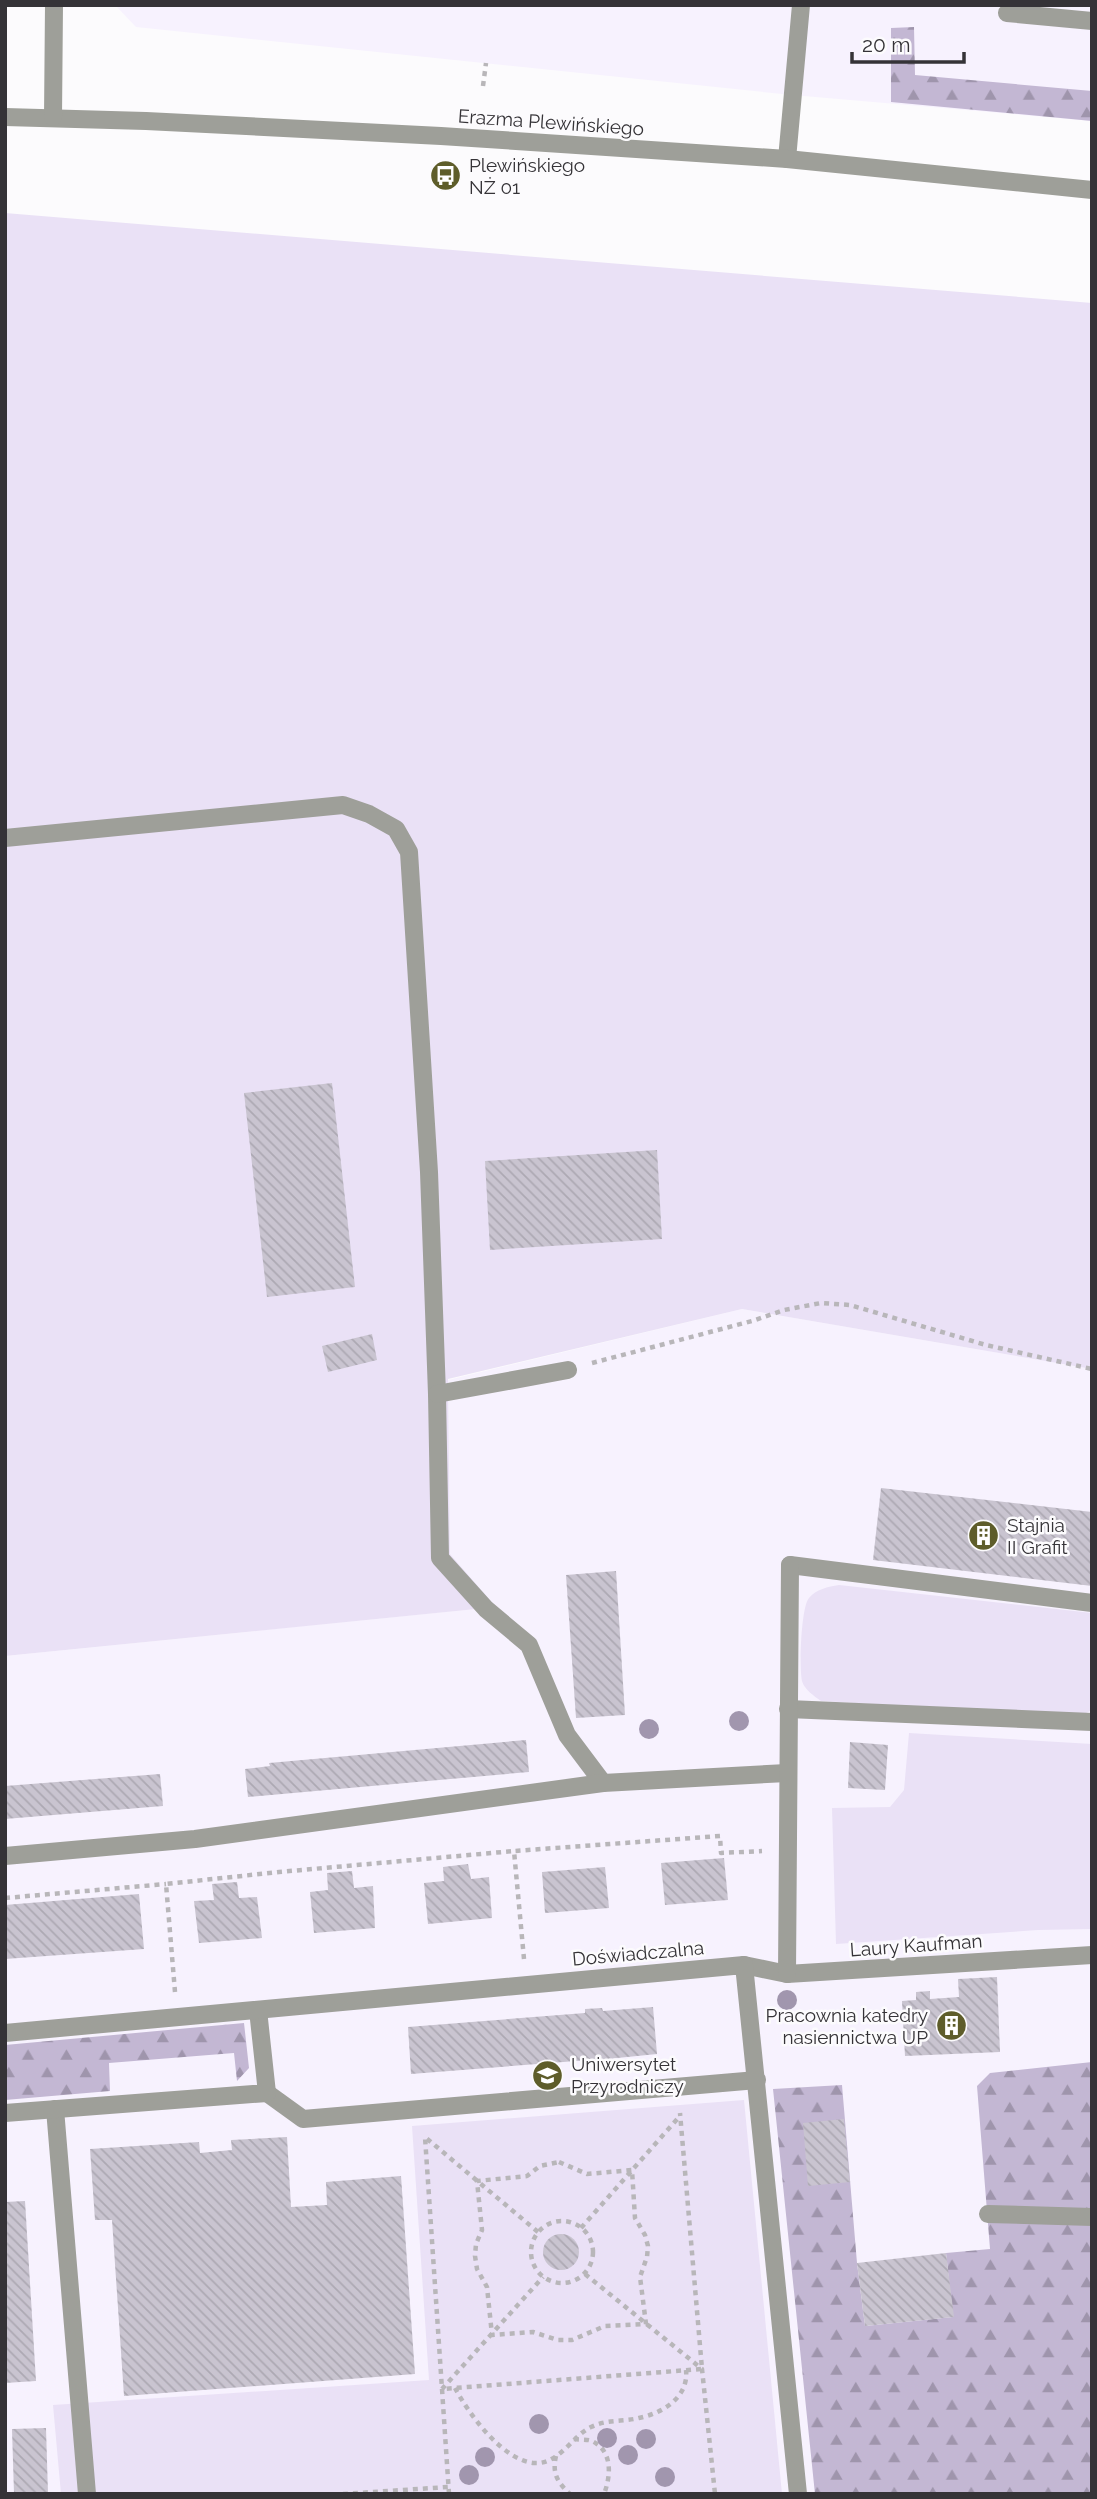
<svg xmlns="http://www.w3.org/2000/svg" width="1097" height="2499" font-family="Raleway,sans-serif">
<defs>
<pattern id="forest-firs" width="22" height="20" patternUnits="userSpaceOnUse" patternTransform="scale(1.75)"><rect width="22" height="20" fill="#c3b7d3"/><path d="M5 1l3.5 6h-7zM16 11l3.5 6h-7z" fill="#9f95ac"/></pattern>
<pattern id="building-back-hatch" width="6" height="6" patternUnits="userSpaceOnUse" patternTransform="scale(1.75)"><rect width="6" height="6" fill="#c9c4d0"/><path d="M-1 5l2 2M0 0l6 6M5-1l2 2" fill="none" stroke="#ada9b3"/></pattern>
</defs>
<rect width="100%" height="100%" fill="#fcfbfd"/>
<g fill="#f7f2fe">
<polygon points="115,5 1092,5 1092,121 792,95 136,27"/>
<polygon points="742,1309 1092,1369 1092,2494 5,2494 5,1656 495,1607 450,1554 448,1380"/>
</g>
<g fill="url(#forest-firs)">
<polygon points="914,27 915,75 1092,91 1092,121 891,102 891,28"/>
<polygon points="244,2023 249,2068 237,2081 234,2053 109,2063 110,2091 5,2100 5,2045"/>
<polygon points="1092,2062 1092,2494 815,2494 773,2089 842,2085 857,2263 865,2326 953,2317 946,2253 990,2249 977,2086 990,2073"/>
</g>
<g fill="#eae1f6">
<polygon points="5,213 1092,303 1092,1369 742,1309 448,1379 450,1554 496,1607 5,1656"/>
<path d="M 839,1585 L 1092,1613 L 1092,1710 L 1080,1716 L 821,1701 C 814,1696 804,1689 802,1681 C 799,1668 801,1607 809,1598 C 816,1589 828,1587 839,1585 Z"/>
<polygon points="909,1733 1092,1744 1092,1929 1038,1930 836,1944 832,1808 890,1807 904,1790"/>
<polygon points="744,2100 782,2494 61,2494 53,2405 429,2380 412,2126"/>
</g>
<g fill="url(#building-back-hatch)">
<polygon points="332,1083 355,1287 267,1297 244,1093"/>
<polygon points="657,1150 662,1239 490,1250 485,1161"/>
<polygon points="372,1334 377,1360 328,1372 322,1346"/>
<polygon points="881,1488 1092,1512 1092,1586 873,1560"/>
<polygon points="616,1571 625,1715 576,1718 566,1575"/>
<polygon points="526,1740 529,1772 248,1797 245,1769 270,1766 269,1763"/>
<polygon points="850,1742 888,1745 885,1790 848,1788"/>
<polygon points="160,1774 163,1806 5,1819 5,1786"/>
<polygon points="724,1858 728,1900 665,1905 661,1863"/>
<polygon points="468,1864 471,1879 489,1877 492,1918 428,1924 424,1883 444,1881 443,1867"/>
<polygon points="605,1867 609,1908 545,1913 542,1872"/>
<polygon points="352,1871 354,1888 373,1886 375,1928 314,1933 310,1892 328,1890 327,1873"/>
<polygon points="237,1882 239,1898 257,1897 262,1938 199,1943 194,1901 214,1900 212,1884"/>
<polygon points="139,1894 144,1949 5,1959 5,1905"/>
<polygon points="997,1977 1000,2052 905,2056 902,2001 916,2000 916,1992 930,1991 930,1999 959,1997 958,1979"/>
<polygon points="653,2007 657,2054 607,2059 608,2061 589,2063 589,2060 411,2074 408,2027 585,2013 585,2009 602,2008 603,2011"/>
<polygon points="844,2119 850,2182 808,2186 803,2123"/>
<polygon points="287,2137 291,2207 327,2205 326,2182 401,2176 415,2374 124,2396 112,2220 95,2220 90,2149 199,2142 200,2153 232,2150 231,2140"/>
<polygon points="25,2201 36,2381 5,2383 5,2202"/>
<circle cx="561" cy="2252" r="18"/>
<polygon points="946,2253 954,2317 865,2326 857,2263"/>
<polygon points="46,2428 48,2494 14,2494 12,2429"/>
</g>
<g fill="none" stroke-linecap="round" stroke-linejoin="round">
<g stroke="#b8b6b9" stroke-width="4.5" stroke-dasharray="5 5" stroke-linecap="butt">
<polyline points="483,86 486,63"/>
<polyline points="592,1363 752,1321 784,1310 821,1303 850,1305 986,1345 1092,1369"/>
<polyline points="5,1898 166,1884"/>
<polyline points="524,1959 514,1851 720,1836 721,1853 762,1851"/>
<polyline points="175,1992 166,1884 279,1872 514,1851"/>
<polygon points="559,2162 587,2174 632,2170 635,2218 645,2235 648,2246 647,2257 640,2277 646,2324 605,2326 572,2340 558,2340 533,2332 492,2335 487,2287 477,2269 475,2256 476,2244 482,2230 477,2181 527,2176 540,2166"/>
<circle cx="562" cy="2252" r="31"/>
<polyline points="581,2228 680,2116"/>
<polyline points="538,2232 425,2137 442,2389 543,2277"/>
<polyline points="585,2274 702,2369 715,2494"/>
<path d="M 455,2388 C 469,2414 502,2460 534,2463 C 559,2465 572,2436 591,2427 C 607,2419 623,2422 639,2418 C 663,2413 689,2397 686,2370"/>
<path d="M 574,2439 C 580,2440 587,2439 592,2441 C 613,2451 611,2476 604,2494"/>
<path d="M 556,2456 C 552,2473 557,2482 570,2494"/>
<polyline points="343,2494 448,2487"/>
<polyline points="449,2494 442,2389 702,2369 680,2113"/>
</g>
<g stroke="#9e9f99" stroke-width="18">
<polyline points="1007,13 1092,21"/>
<polyline points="787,159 801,5"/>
<polyline points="5,838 343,805 369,814 396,829 409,852 429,1172 437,1394 440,1558 486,1609 529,1645 567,1735 603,1783"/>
<polyline points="437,1394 568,1370"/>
<polyline points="790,1565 1092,1603"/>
<polyline points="788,1709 1092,1722"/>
<polyline points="267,2093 303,2119 757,2080"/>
<polyline points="55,2109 87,2494"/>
<polyline points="5,2113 267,2093 258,2010"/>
<polyline points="988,2214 1092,2217"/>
</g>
<g stroke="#9e9f99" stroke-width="18">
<polyline points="5,117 146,121 441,136 787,159 1092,190"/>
<polyline points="53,117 54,5"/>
<polyline points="5,1856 195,1839 603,1783 787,1773"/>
<polyline points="744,1965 787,1974 1092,1955"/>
<polyline points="787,1974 790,1565"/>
<polyline points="5,2033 744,1965 798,2494"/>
</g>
</g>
<g fill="#a196ae">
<circle cx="739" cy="1721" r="10"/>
<circle cx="649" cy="1729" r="10"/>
<circle cx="787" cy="2000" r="10"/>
<circle cx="539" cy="2424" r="10"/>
<circle cx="607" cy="2438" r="10"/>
<circle cx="646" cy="2439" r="10"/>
<circle cx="628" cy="2455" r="10"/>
<circle cx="485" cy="2457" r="10"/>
<circle cx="469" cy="2475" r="10"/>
<circle cx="665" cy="2477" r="10"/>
</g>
<defs>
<symbol id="bus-disc" viewBox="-11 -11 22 22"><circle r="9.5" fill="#5e5d2a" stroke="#fcfbfd"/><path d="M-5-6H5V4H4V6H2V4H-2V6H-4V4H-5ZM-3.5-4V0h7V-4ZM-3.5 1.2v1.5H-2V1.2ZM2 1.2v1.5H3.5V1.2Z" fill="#fff"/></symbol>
<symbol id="building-disc" viewBox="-11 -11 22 22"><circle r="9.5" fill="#5e5d2a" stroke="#fcfbfd"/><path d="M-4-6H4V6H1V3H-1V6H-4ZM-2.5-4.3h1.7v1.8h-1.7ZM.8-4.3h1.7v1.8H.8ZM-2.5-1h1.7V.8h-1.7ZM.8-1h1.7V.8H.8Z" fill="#fff"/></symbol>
<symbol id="university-disc" viewBox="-11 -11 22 22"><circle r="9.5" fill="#5e5d2a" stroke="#fcfbfd"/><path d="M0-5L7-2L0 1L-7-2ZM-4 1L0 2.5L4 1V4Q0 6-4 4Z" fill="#fff"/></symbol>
</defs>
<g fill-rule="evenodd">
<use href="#bus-disc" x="428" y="158" width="35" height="35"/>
<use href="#building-disc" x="966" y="1518" width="35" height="35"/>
<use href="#building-disc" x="934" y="2008" width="35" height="35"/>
<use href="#university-disc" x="530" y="2058" width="35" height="35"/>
</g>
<g text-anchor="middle" stroke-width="5" stroke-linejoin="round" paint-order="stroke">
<g font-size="19" fill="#353337" stroke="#fcfbfd">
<text transform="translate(551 122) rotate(4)" y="7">Erazma Plewińskiego</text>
<text transform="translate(916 1945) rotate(-4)" y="7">Laury Kaufman</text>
<text transform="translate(638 1953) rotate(-5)" y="7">Doświadczalna</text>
</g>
<g font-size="19" fill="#353337" stroke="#fcfbfd" text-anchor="start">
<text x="469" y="172">Plewińskiego<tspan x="469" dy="22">NŻ 01</tspan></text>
<text x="1007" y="1532">Stajnia<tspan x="1007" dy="22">II Grafit</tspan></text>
<text x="928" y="2022" text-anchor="end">Pracownia katedry<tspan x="928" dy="22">nasiennictwa UP</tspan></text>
<text x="571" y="2071">Uniwersytet<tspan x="571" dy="22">Przyrodniczy</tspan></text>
</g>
</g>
<rect width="1097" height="2499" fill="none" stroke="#353337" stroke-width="14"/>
<path d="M852 52v10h112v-10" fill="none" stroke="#353337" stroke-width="3.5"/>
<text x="862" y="52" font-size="21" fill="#353337" stroke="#fcfbfd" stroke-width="5" paint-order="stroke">20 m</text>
</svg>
